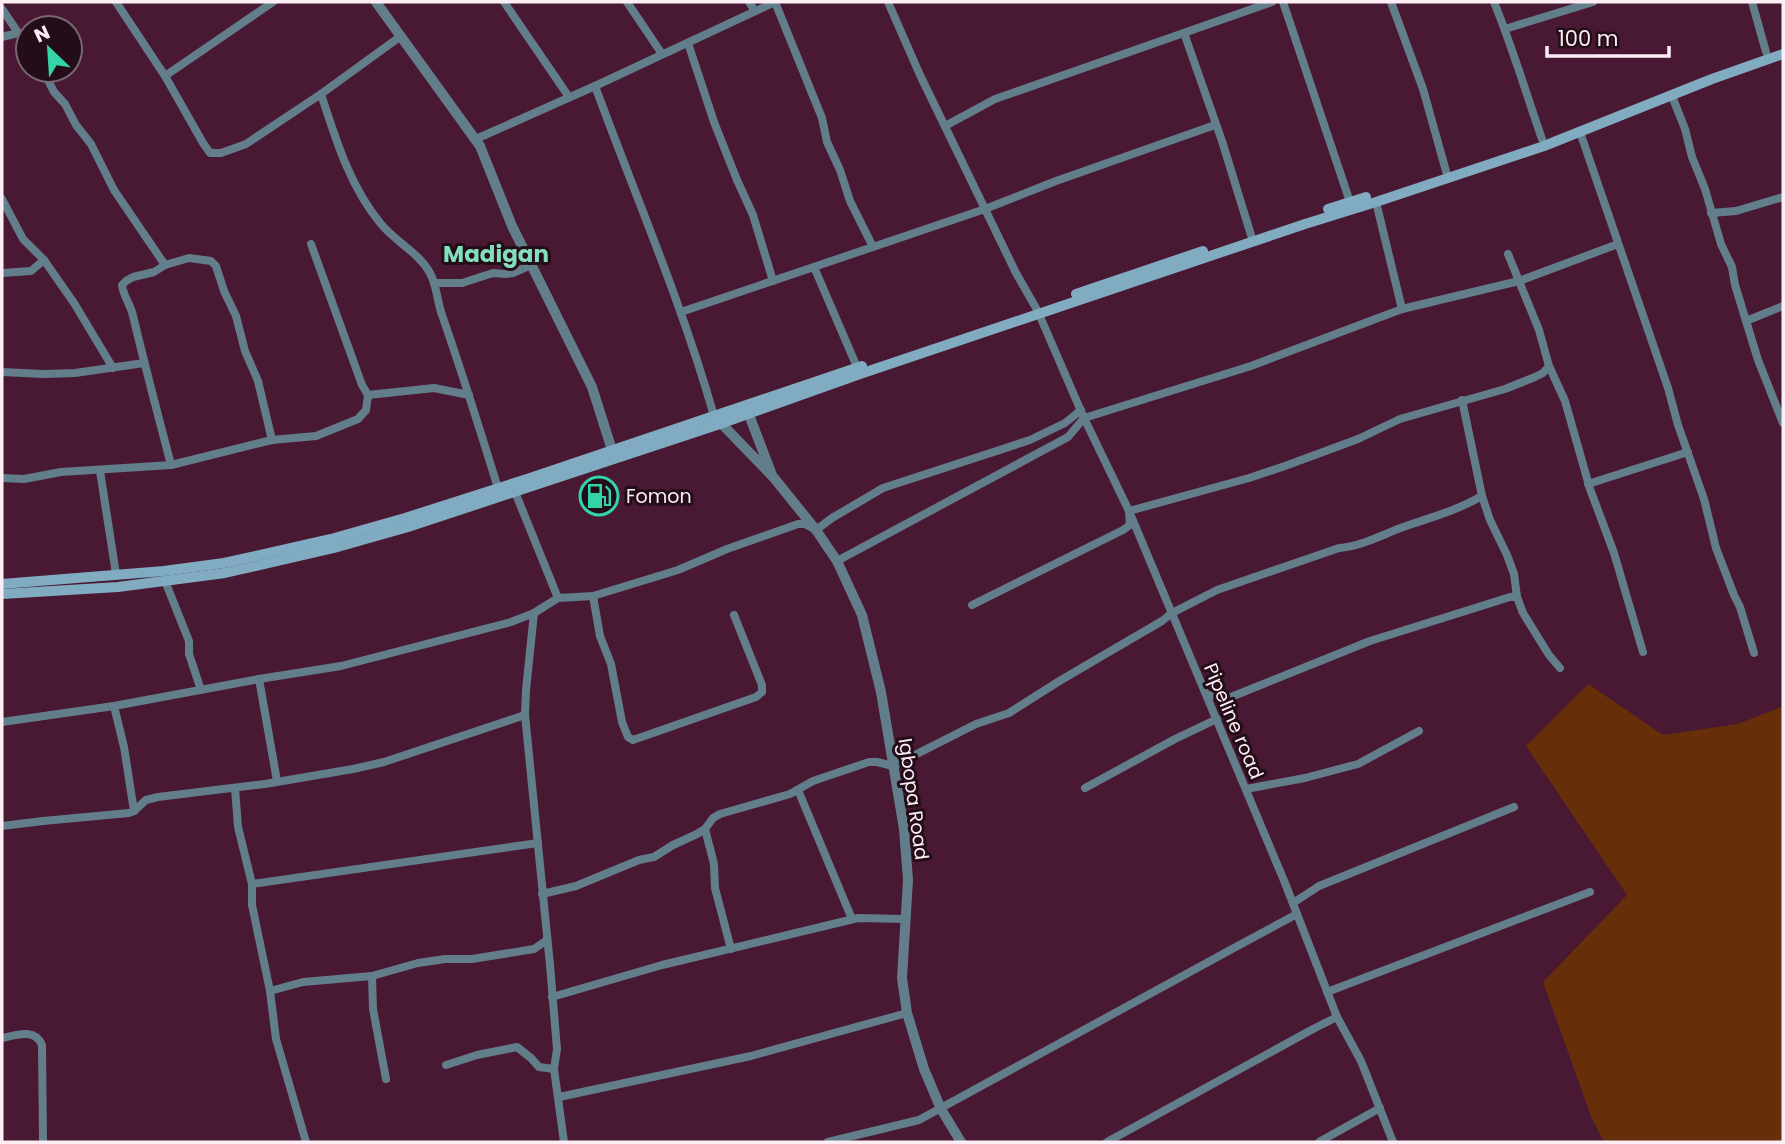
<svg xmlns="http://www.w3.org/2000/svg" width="1785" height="1144" font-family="Poppins,sans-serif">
<rect width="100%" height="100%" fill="#491832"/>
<polygon fill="#672f09" points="1588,684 1663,735 1738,724 1783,706 1783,1142 1604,1142 1592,1119 1543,982 1627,895 1526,746"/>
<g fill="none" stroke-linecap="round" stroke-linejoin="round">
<g stroke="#637e8b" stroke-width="8">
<polyline points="116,2 165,76 203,143 210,153 221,153 246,144 321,94 401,36"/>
<polyline points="504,2 569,97"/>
<polyline points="627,2 662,54"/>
<polyline points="749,2 755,11"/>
<polyline points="775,2 822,118 827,142 840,170 850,201 873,247"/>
<polyline points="888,2 920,75 1016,273 1036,308"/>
<polyline points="1283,2 1350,202"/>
<polyline points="1391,2 1423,89 1446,171"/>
<path d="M 1494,2 C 1512,46 1526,93 1542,139"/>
<polyline points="1752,2 1766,52"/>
<polyline points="2,9 28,47"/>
<polyline points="1505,29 1593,2"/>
<polyline points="1184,33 1222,141 1251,235"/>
<polyline points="2,37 18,33"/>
<polyline points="688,43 714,122 737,180 753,215 773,281"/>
<polyline points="43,70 54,92 65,104 76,125 91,144 114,190 165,265"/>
<polyline points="165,76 273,2"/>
<path d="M 595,86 C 635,195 682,303 714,416"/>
<path d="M 321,94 C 336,140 350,187 381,224 C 396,242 419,253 430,273 C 437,286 437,301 442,315 C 462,372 480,430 498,488"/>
<polyline points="1672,96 1685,129 1692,157 1705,189 1721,244 1732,267 1735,285 1758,360 1783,423"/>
<polyline points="945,126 995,99 1272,2"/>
<polyline points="1580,132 1668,388 1678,425 1704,499 1716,548 1734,595 1740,607 1754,653"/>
<polyline points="476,139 595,86 775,2"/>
<polyline points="2,199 23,239 44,260 74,303 113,368"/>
<polyline points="1376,202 1402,309"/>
<polyline points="1711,213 1736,211 1783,197"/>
<polyline points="311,244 362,385 368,395 434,388 469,395"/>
<polyline points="1508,254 1539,330 1549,366 1565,401 1590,489 1614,553 1643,652"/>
<polyline points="814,267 857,367"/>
<polyline points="2,273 31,271 44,260"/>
<polyline points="434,283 462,283 493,273 506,274 513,273 531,265"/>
<polyline points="681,312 985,209 1056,181 1215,125"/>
<polyline points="1039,314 1084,418 1129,511 1285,883 1337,1017 1361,1061 1393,1142"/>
<polyline points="1746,321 1783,306"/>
<polyline points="2,372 44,374 75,373 144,363"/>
<polyline points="1462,400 1482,496 1490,520 1507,555 1514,574 1517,597 1523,613 1549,655 1560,668"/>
<path d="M 171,465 C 158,415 145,366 133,316 C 131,305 123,296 122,285 L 126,281 L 133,277 L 154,272 L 165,265 L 189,258 L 211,261 L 216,266 L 224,291 L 236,316 L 245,351 L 258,381 L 272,440"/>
<polyline points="100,471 116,574"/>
<polyline points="2,478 24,479 61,472 171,465 272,440 316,436 358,419 366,410 368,395"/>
<polyline points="1588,484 1688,452"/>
<polyline points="515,492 558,598"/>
<polyline points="837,561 1068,437 1084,418 1251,366 1402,309 1519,281 1618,244"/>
<polyline points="165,581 189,641 189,654 201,690"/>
<polyline points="593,596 600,636 611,664 622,722 628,737 633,740 756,697 762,692 762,685 734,615"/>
<polyline points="972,605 1123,530 1130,525 1129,511 1249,478 1285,466 1358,439 1400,419 1505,389 1535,377 1543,373 1549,366"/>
<polyline points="534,613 526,690 525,715 550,965 557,1049 554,1069 564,1142"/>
<polyline points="259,679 277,781"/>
<polyline points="1207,695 1231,697 1370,641 1510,597 1517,597"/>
<polyline points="114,706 124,747 134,811"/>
<polyline points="2,722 114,706 259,679 341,666 511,622 534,613 558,598 593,596 678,570 727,549 798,524 805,524 816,530 832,518 883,488 1030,440 1065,423 1081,410"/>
<polyline points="235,788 238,827 252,884 252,905 270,991 276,1039 306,1142"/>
<polyline points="1085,788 1175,739 1217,719"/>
<polyline points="1246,789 1305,778 1358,764 1419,731"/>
<polyline points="798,790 852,919"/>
<polyline points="2,826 43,821 129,813 134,811 146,800 158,797 265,784 353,769 384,762 525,715"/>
<polyline points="705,829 714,864 715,888 731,949"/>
<polyline points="252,884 538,843"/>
<path d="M 542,894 L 576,886 L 639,860 L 654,857 L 673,845 L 697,834 L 705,829 L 713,818 L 720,814 L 790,794 L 813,781 L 869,762 L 877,762 L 893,766 L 976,724 L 1009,713 L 1061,680 L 1162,621 L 1172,613 L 1217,590 L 1339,548 C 1363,546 1383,534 1406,526 C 1432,517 1458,510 1482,496"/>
<polyline points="1293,903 1319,886 1514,807"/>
<polyline points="372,976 373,1009 386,1079"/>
<polyline points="270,991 303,982 372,976 418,963 445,959 472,959 534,949 547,940"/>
<polyline points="1327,992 1590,892"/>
<polyline points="552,997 662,965 858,918 905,919"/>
<path d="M 2,1038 C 16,1035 35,1028 42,1045 L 43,1142"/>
<polyline points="446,1065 477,1055 517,1047 531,1058 539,1067 554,1069"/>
<polyline points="559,1097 751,1056 907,1013"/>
<polyline points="828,1142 919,1120 1232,949 1297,914"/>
<polyline points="1107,1142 1313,1029 1337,1017"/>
<polyline points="1319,1142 1380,1108"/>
</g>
<g stroke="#637e8b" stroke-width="10">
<polyline points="376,2 480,146 512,226 592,387 612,450"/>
<polyline points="746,407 772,475"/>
<polyline points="716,418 774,478 816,530 837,561 862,615 881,692 904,829 908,880 902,978 907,1013 924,1069 941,1109 961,1142"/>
</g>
<g stroke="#81abc0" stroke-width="10">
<polyline points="1328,209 1366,197"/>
<polyline points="1076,294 1203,251"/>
<polyline points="2,584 164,571 224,563 331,539 405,518 530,478 862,366"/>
<polyline points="2,594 118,587 225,573 334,548 408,527 720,424 860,374 1305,224 1376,202 1544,146 1712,79 1783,54"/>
</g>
</g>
<defs>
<symbol id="fuel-ring" viewBox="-11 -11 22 22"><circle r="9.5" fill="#220d18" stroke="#32d4a8" stroke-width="1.5"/><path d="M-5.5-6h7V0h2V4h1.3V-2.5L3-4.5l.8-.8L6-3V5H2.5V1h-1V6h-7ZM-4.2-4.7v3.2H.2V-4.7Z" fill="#32d4a8"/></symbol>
</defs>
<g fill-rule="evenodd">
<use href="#fuel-ring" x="577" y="474" width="44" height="44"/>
</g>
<g text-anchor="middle" stroke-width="6" stroke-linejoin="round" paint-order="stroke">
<g font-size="19" fill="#fceef4" stroke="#220d18" text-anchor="start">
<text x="626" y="503">Fomon</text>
</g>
<g font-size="19" fill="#fceef4" stroke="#220d18">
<text transform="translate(1234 721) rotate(67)" y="7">Pipeline road</text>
<text transform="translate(914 799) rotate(82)" y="7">Igbopa Road</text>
</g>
<g font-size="23" font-weight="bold" fill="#82debe" stroke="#220d18">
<text x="496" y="262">Madigan</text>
</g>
</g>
<rect width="1785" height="1144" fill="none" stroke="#fceef4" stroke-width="7"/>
<g transform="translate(49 49) rotate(335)"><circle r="33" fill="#220d18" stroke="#796770" stroke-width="2"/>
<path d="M0-5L12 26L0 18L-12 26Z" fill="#32d4a8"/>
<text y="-10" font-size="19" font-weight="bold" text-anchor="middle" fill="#fceef4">N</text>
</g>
<path d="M1547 46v10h122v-10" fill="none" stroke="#fceef4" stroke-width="3.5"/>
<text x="1558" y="46" font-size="21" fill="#fceef4" stroke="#220d18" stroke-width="5" paint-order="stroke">100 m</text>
</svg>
